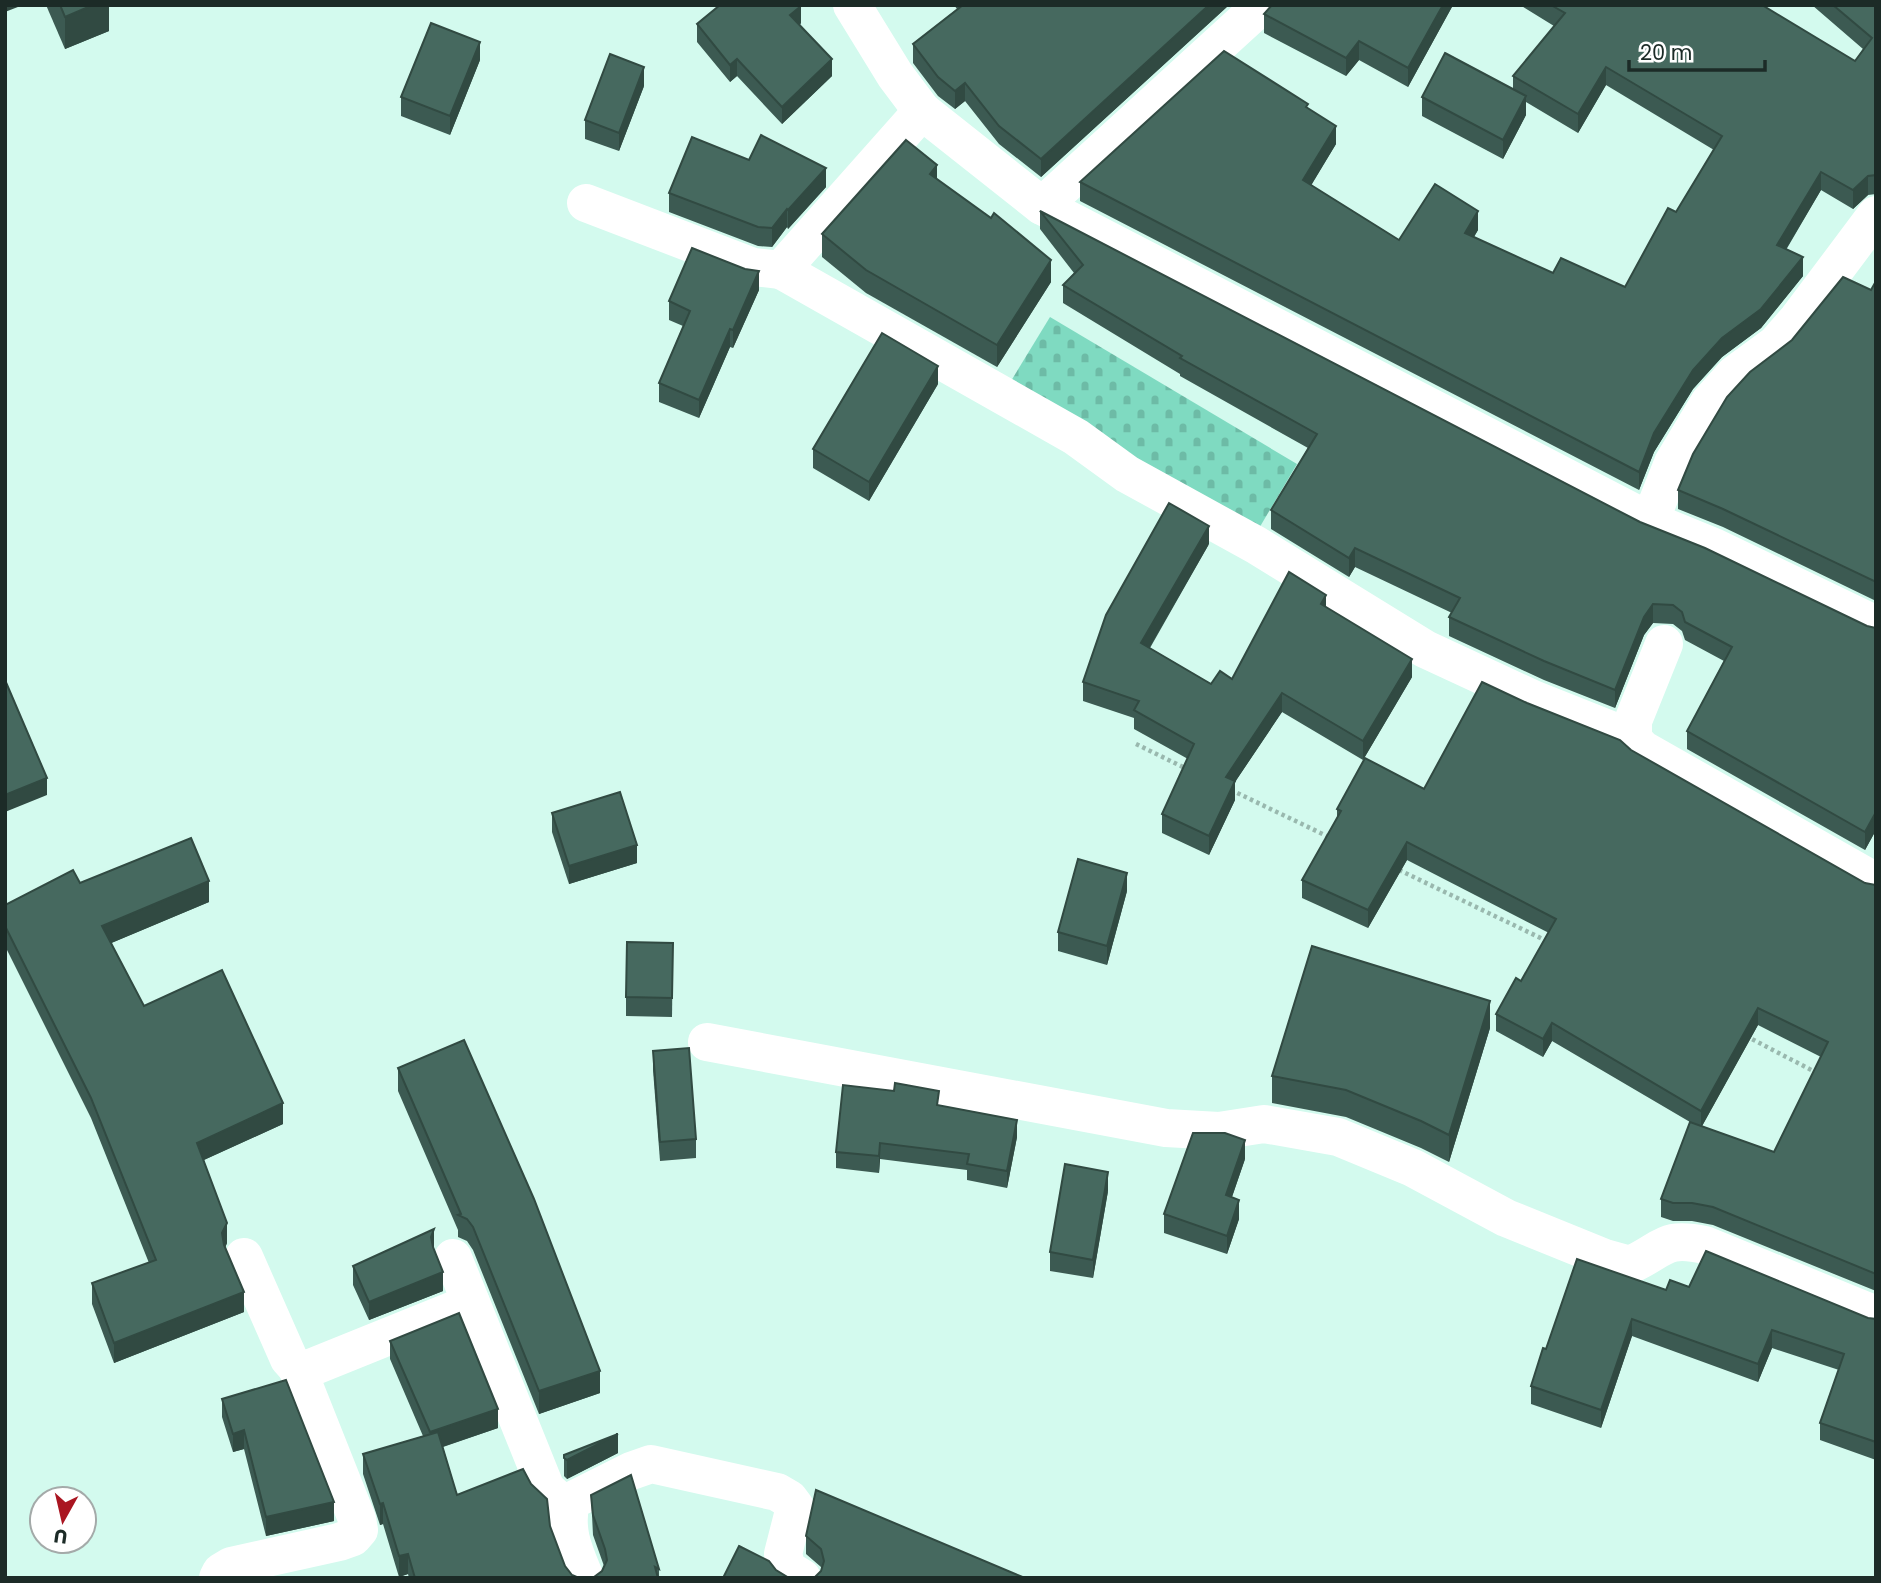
<svg xmlns="http://www.w3.org/2000/svg" width="1881" height="1583" font-family="Poppins,sans-serif">
<defs>
<pattern id="cemetery-stones" width="16" height="16" patternUnits="userSpaceOnUse" patternTransform="scale(1.75)"><rect width="16" height="16" fill="#7fdac1"/><path d="M2 7V4a2 2 0 0 1 4 0v3zM10 15v-3a2 2 0 0 1 4 0v3z" fill="#6dbba6"/></pattern>
</defs>
<rect width="100%" height="100%" fill="#d3faee"/>
<polygon fill="url(#cemetery-stones)" points="1050,317 1297,464 1258,530 1008,386"/>
<g fill="none" stroke-linecap="round" stroke-linejoin="round">
<g stroke="#99b8ae" stroke-width="4.5" stroke-dasharray="3.5 3.5" stroke-linecap="butt">
<polyline points="1136,744 1189,770"/>
<polyline points="1231,790 1331,838"/>
<polyline points="1399,870 1549,942"/>
<polyline points="1746,1036 1819,1074"/>
</g>
<g stroke="#fff" stroke-width="38">
<polyline points="852,5 895,75 922,111 1042,206 1650,521 1714,547 1876,625"/>
<polyline points="586,203 753,267 781,270 922,111"/>
<polyline points="1042,206 1262,5"/>
<polyline points="781,270 1076,437 1127,474 1256,545 1425,649 1535,700 1633,739"/>
<polyline points="1650,521 1673,463 1709,403 1735,374 1776,344 1798,319 1876,215"/>
<polyline points="1664,644 1633,721 1633,739 1642,749 1876,882"/>
<path d="M 707,1042 L 1166,1128 L 1219,1131 L 1264,1124 L 1338,1137 L 1413,1168 L 1506,1218 L 1605,1258 L 1630,1265 C 1665,1249 1663,1236 1705,1245 L 1876,1315"/>
<polyline points="244,1257 289,1359 297,1368 305,1370 471,1303"/>
<polyline points="453,1258 546,1489 569,1510"/>
<polyline points="218,1578 221,1572 231,1566 339,1542 353,1537 359,1530 357,1519 297,1368"/>
<path d="M 585,1578 C 574,1551 564,1531 571,1501 L 631,1471 L 651,1464 L 777,1492 L 789,1499 L 795,1507 L 783,1554 L 787,1569 L 802,1578"/>
</g>
</g>
<g fill="#3c5a52" fill-rule="evenodd">
<polygon points="46,5 109,5 109,31 65,49"/>
<polygon points="954,5 1229,5 1041,177 999,144 965,101 955,109 938,96 913,63 913,44 957,9"/>
<polygon points="1272,5 1453,5 1408,87 1359,60 1346,76 1264,33 1264,14"/>
<polygon points="1520,5 1762,5 1855,61 1863,49 1812,5 1876,5 1876,194 1868,195 1853,209 1821,190 1786,250 1803,276 1761,328 1722,357 1693,389 1654,452 1639,490 1080,201 1080,182 1308,108 1336,144 1311,185 1399,240 1478,230 1474,237 1553,273 1625,287 1676,212 1714,150 1606,85 1578,133 1526,102 1526,115 1503,159 1422,116 1422,97 1513,89 1513,76 1554,26"/>
<polygon points="801,23 800,25 832,76 782,124 737,76 730,82 697,42 697,24"/>
<polygon points="480,60 450,135 401,116 401,97"/>
<polygon points="644,86 619,151 585,139 585,120"/>
<polygon points="749,160 826,187 788,229 787,227 772,247 758,246 669,212 669,193"/>
<polygon points="937,179 1051,282 997,367 866,293 822,257 822,234"/>
<polygon points="1040,211 1640,522 1867,626 1876,628 1876,830 1865,850 1687,749 1687,731 1724,661 1685,640 1682,631 1673,624 1653,623 1644,635 1615,708 1544,680 1449,636 1449,617 1452,613 1355,567 1349,577 1271,529 1271,510 1308,448 1180,376 1180,374 1063,303 1063,285 1074,273 1040,229"/>
<polygon points="1876,281 1876,601 1723,527 1678,509 1678,490 1871,290"/>
<polygon points="759,290 733,348 730,347 699,418 659,402 659,383 683,326 669,320 669,301"/>
<polygon points="938,384 869,501 813,468 813,449"/>
<polygon points="1209,544 1150,648 1211,684 1232,679 1326,607 1412,677 1363,760 1282,712 1235,782 1235,800 1209,855 1162,833 1162,814 1188,759 1134,729 1134,718 1083,701 1083,682"/>
<path d="M 1631,750 L 1865,883 L 1876,885 L 1876,1291 L 1713,1225 L 1692,1221 L 1673,1221 L 1661,1217 L 1661,1199 L 1690,1122 L 1552,1041 L 1543,1057 L 1496,1031 L 1496,1014 L 1521,981 L 1549,933 L 1407,860 L 1368,928 L 1302,898 L 1302,880 L 1337,818 L 1337,809 L 1424,789 ZM 1758,1025 L 1821,1057 L 1774,1152 L 1702,1126 Z"/>
<polygon points="552,813 637,863 569,884 552,832"/>
<polygon points="80,883 209,902 111,943 144,1006 283,1124 204,1160 227,1243 225,1248 244,1312 114,1363 92,1304 92,1283 149,1263 91,1118 5,946 5,905"/>
<polygon points="1127,891 1107,965 1058,951 1058,932"/>
<polygon points="673,943 672,1017 626,1016 626,997"/>
<polygon points="1490,1028 1449,1162 1421,1148 1346,1117 1272,1103 1272,1076"/>
<polygon points="653,1051 696,1139 696,1158 660,1161 653,1070"/>
<polygon points="398,1068 600,1393 539,1414 473,1250 467,1241 458,1237 458,1230 398,1091"/>
<polygon points="939,1105 1017,1137 1007,1188 967,1180 967,1170 880,1159 879,1173 836,1168 836,1152"/>
<polygon points="1245,1159 1232,1197 1239,1219 1227,1254 1164,1233 1164,1214"/>
<polygon points="1108,1191 1093,1278 1050,1271 1050,1252"/>
<polygon points="434,1248 434,1250 443,1291 369,1320 353,1285 353,1266"/>
<polygon points="1689,1287 1876,1319 1876,1460 1820,1440 1820,1423 1839,1370 1772,1348 1758,1382 1632,1336 1601,1428 1531,1404 1531,1386 1546,1349 1666,1290"/>
<polygon points="390,1341 498,1428 443,1447 457,1495 550,1526 565,1566 572,1575 579,1578 409,1578 408,1574 399,1577 383,1524 380,1525 363,1474 363,1454 423,1436 390,1359"/>
<polygon points="222,1399 334,1521 266,1536 244,1449 233,1452 222,1417"/>
<polygon points="618,1453 567,1479 564,1476 564,1455"/>
<polygon points="591,1495 659,1569 659,1578 592,1578 594,1577 602,1571 604,1566 593,1535"/>
<polygon points="806,1536 1025,1578 821,1569 821,1567 806,1554"/>
</g>
<g fill="#314a42">
<polygon points="5,5 23,5 5,12"/>
<polygon points="93,5 109,5 109,31 65,49 65,17"/>
<polygon points="1209,5 1229,5 1041,177 1041,159"/>
<polygon points="1443,5 1453,5 1408,87 1408,68"/>
<polygon points="801,6 801,23 790,32 790,15"/>
<polygon points="1359,41 1359,60 1346,76 1346,58"/>
<polygon points="480,42 480,60 450,135 450,116"/>
<polygon points="737,59 737,76 730,82 730,65"/>
<polygon points="832,59 832,76 782,124 782,107"/>
<polygon points="644,67 644,86 619,151 619,133"/>
<polygon points="1606,67 1606,85 1578,133 1578,114"/>
<polygon points="965,83 965,101 955,109 955,91"/>
<polygon points="1526,96 1526,115 1503,159 1503,140"/>
<polygon points="1336,126 1336,144 1303,199 1303,180"/>
<polygon points="937,165 937,188 930,174"/>
<polygon points="826,168 826,187 788,229 788,210"/>
<polygon points="1821,172 1821,190 1777,264 1777,245"/>
<polygon points="1868,176 1868,195 1853,209 1853,190"/>
<polygon points="787,209 787,227 772,247 772,228"/>
<polygon points="1478,211 1478,230 1465,251 1465,233"/>
<polygon points="1803,257 1803,276 1761,328 1722,357 1693,389 1654,452 1639,490 1639,472 1654,433 1693,370 1722,338"/>
<polygon points="1051,260 1051,282 997,367 997,345"/>
<polygon points="759,271 759,290 733,348 733,330"/>
<polygon points="730,329 730,347 699,418 699,400"/>
<polygon points="938,366 938,384 869,501 869,482"/>
<polygon points="1209,526 1209,544 1141,662 1141,643"/>
<polygon points="1355,548 1355,567 1349,577 1349,558"/>
<polygon points="1326,595 1326,614 1321,604"/>
<polygon points="1653,604 1653,623 1644,635 1615,708 1615,690 1644,617"/>
<polygon points="1412,659 1412,677 1363,760 1363,741"/>
<polygon points="1282,693 1282,712 1235,782 1235,800 1209,855 1209,836 1226,777"/>
<polygon points="47,778 47,795 5,812 5,795"/>
<polygon points="1876,812 1876,830 1865,850 1865,832"/>
<polygon points="1407,842 1407,860 1368,928 1368,910"/>
<polygon points="637,845 637,863 569,884 569,866"/>
<polygon points="1127,873 1127,891 1107,965 1107,946"/>
<polygon points="209,881 209,902 102,947 102,926"/>
<polygon points="1490,1001 1490,1028 1449,1162 1449,1135"/>
<polygon points="1758,1008 1758,1025 1701,1128 1701,1111"/>
<polygon points="1552,1023 1552,1041 1543,1057 1543,1039"/>
<polygon points="283,1103 283,1124 197,1163 197,1143"/>
<polygon points="1017,1120 1017,1137 1007,1188 1007,1171"/>
<polygon points="1245,1140 1245,1159 1226,1214 1226,1195"/>
<polygon points="880,1143 880,1159 879,1173 879,1156"/>
<polygon points="1108,1172 1108,1191 1093,1278 1093,1260"/>
<polygon points="1239,1200 1239,1219 1227,1254 1227,1236"/>
<polygon points="227,1223 227,1243 222,1254 222,1233"/>
<polygon points="434,1229 434,1248 431,1256 431,1237"/>
<polygon points="443,1272 443,1291 369,1320 369,1302"/>
<polygon points="244,1292 244,1312 114,1363 114,1343"/>
<polygon points="1632,1319 1632,1336 1601,1428 1601,1410"/>
<polygon points="1772,1330 1772,1348 1758,1382 1758,1364"/>
<polygon points="600,1371 600,1393 539,1414 539,1391"/>
<polygon points="498,1409 498,1428 430,1451 430,1432"/>
<polygon points="244,1430 244,1449 233,1452 233,1434"/>
<polygon points="618,1434 618,1453 567,1479 567,1460"/>
<polygon points="334,1502 334,1521 266,1536 266,1517"/>
<polygon points="383,1503 383,1524 380,1525 380,1504"/>
<polygon points="408,1554 408,1574 399,1577 399,1556"/>
</g>
<g fill="#46695f" stroke="#314a42" stroke-width="2">
<polygon points="60,5 93,5 65,17"/>
<polygon points="720,5 800,5 801,6 790,15 832,59 782,107 737,59 730,65 697,24"/>
<polygon points="963,5 1209,5 1041,159 999,126 965,83 955,91 938,77 913,44"/>
<polygon points="1272,5 1443,5 1408,68 1359,41 1346,58 1264,14"/>
<polygon points="1551,5 1762,5 1855,61 1872,38 1833,5 1876,5 1876,175 1868,176 1853,190 1821,172 1777,245 1803,257 1761,309 1722,338 1693,370 1654,433 1639,472 1080,182 1224,51 1308,104 1306,107 1336,126 1303,180 1399,240 1435,184 1478,211 1465,233 1553,273 1561,258 1625,287 1668,208 1676,212 1722,136 1606,67 1578,114 1513,76 1565,13"/>
<polygon points="431,23 480,42 450,116 401,97"/>
<polygon points="1445,53 1526,96 1503,140 1422,97"/>
<polygon points="610,54 644,67 619,133 585,120"/>
<polygon points="761,135 826,168 788,210 787,209 772,228 758,227 669,193 692,137 749,160"/>
<polygon points="906,140 937,165 930,174 991,218 994,213 1051,260 997,345 866,270 822,234"/>
<polygon points="1040,211 1640,522 1705,548 1867,626 1876,628 1876,812 1865,832 1687,731 1732,647 1685,622 1682,612 1673,605 1653,604 1644,617 1615,690 1544,661 1449,617 1460,598 1355,548 1349,558 1271,510 1317,434 1180,358 1182,356 1063,285 1083,265"/>
<polygon points="692,248 745,269 759,271 733,330 730,329 699,400 659,383 690,311 669,301"/>
<polygon points="1843,277 1871,290 1876,281 1876,582 1723,509 1678,490 1693,454 1727,397 1750,372 1792,340"/>
<polygon points="882,333 938,366 869,482 813,449"/>
<polygon points="1169,503 1209,526 1141,643 1211,684 1220,671 1232,679 1289,572 1326,595 1321,604 1412,659 1363,741 1282,693 1226,777 1235,781 1209,836 1162,814 1194,744 1134,710 1139,701 1083,682 1106,615"/>
<polygon points="5,680 47,778 5,795"/>
<polygon points="1482,682 1527,703 1620,740 1631,750 1865,883 1876,885 1876,1274 1713,1207 1692,1203 1673,1203 1661,1199 1690,1122 1774,1152 1828,1042 1758,1008 1701,1111 1552,1023 1543,1039 1496,1014 1516,978 1521,981 1556,919 1407,842 1368,910 1302,880 1341,811 1337,809 1365,758 1424,789"/>
<polygon points="620,792 637,845 569,866 552,813"/>
<polygon points="191,838 209,881 102,926 144,1006 222,970 283,1103 197,1143 227,1223 222,1233 224,1245 244,1292 114,1343 92,1283 156,1260 91,1098 5,926 5,905 73,870 80,883"/>
<polygon points="1078,859 1127,873 1107,946 1058,932"/>
<polygon points="627,942 673,943 672,998 626,997"/>
<polygon points="1312,946 1490,1001 1449,1135 1421,1121 1346,1090 1272,1076"/>
<polygon points="464,1040 534,1199 600,1371 539,1391 473,1227 467,1219 458,1215 461,1214 398,1068"/>
<polygon points="689,1048 696,1139 660,1142 653,1051"/>
<polygon points="895,1083 939,1091 937,1105 1017,1120 1007,1171 967,1164 969,1154 880,1143 879,1156 836,1152 843,1085 894,1091"/>
<polygon points="1193,1133 1225,1133 1245,1140 1226,1195 1239,1200 1227,1236 1164,1214"/>
<polygon points="1065,1164 1108,1172 1093,1260 1050,1252"/>
<polygon points="434,1229 431,1237 433,1247 443,1272 369,1302 353,1266"/>
<polygon points="1706,1251 1868,1318 1876,1319 1876,1442 1820,1423 1844,1354 1772,1330 1758,1364 1632,1319 1601,1410 1531,1386 1543,1348 1546,1349 1577,1259 1666,1290 1670,1280 1689,1287"/>
<polygon points="459,1313 498,1409 430,1432 390,1341"/>
<polygon points="286,1380 334,1502 266,1517 244,1430 233,1434 222,1399"/>
<polygon points="438,1432 457,1495 523,1469 531,1484 547,1499 550,1526 565,1566 572,1575 579,1578 415,1578 408,1554 399,1556 383,1503 380,1504 363,1454"/>
<polygon points="618,1434 567,1460 564,1458 564,1455"/>
<polygon points="631,1475 659,1569 655,1567 658,1578 592,1578 594,1577 602,1571 607,1560 605,1549 593,1515 591,1495"/>
<polygon points="816,1490 1025,1578 814,1578 821,1571 824,1561 821,1549 806,1536"/>
<polygon points="739,1546 769,1561 776,1570 789,1578 723,1578"/>
</g>
<rect width="1881" height="1583" fill="none" stroke="#1c2b27" stroke-width="14"/>
<g transform="translate(63 1520) rotate(188)"><circle r="33" fill="#ffffff" stroke="#a4aaa9" stroke-width="2"/>
<path d="M0-5L12 26L0 18L-12 26Z" fill="#aa1521"/>
<text y="-10" font-size="19" font-weight="bold" text-anchor="middle" fill="#1c2b27">U</text>
</g>
<path d="M1629 60v10h136v-10" fill="none" stroke="#1c2b27" stroke-width="3.5"/>
<text x="1640" y="60" font-size="21" fill="#1c2b27" stroke="#ffffff" stroke-width="5" paint-order="stroke">20 m</text>
</svg>
